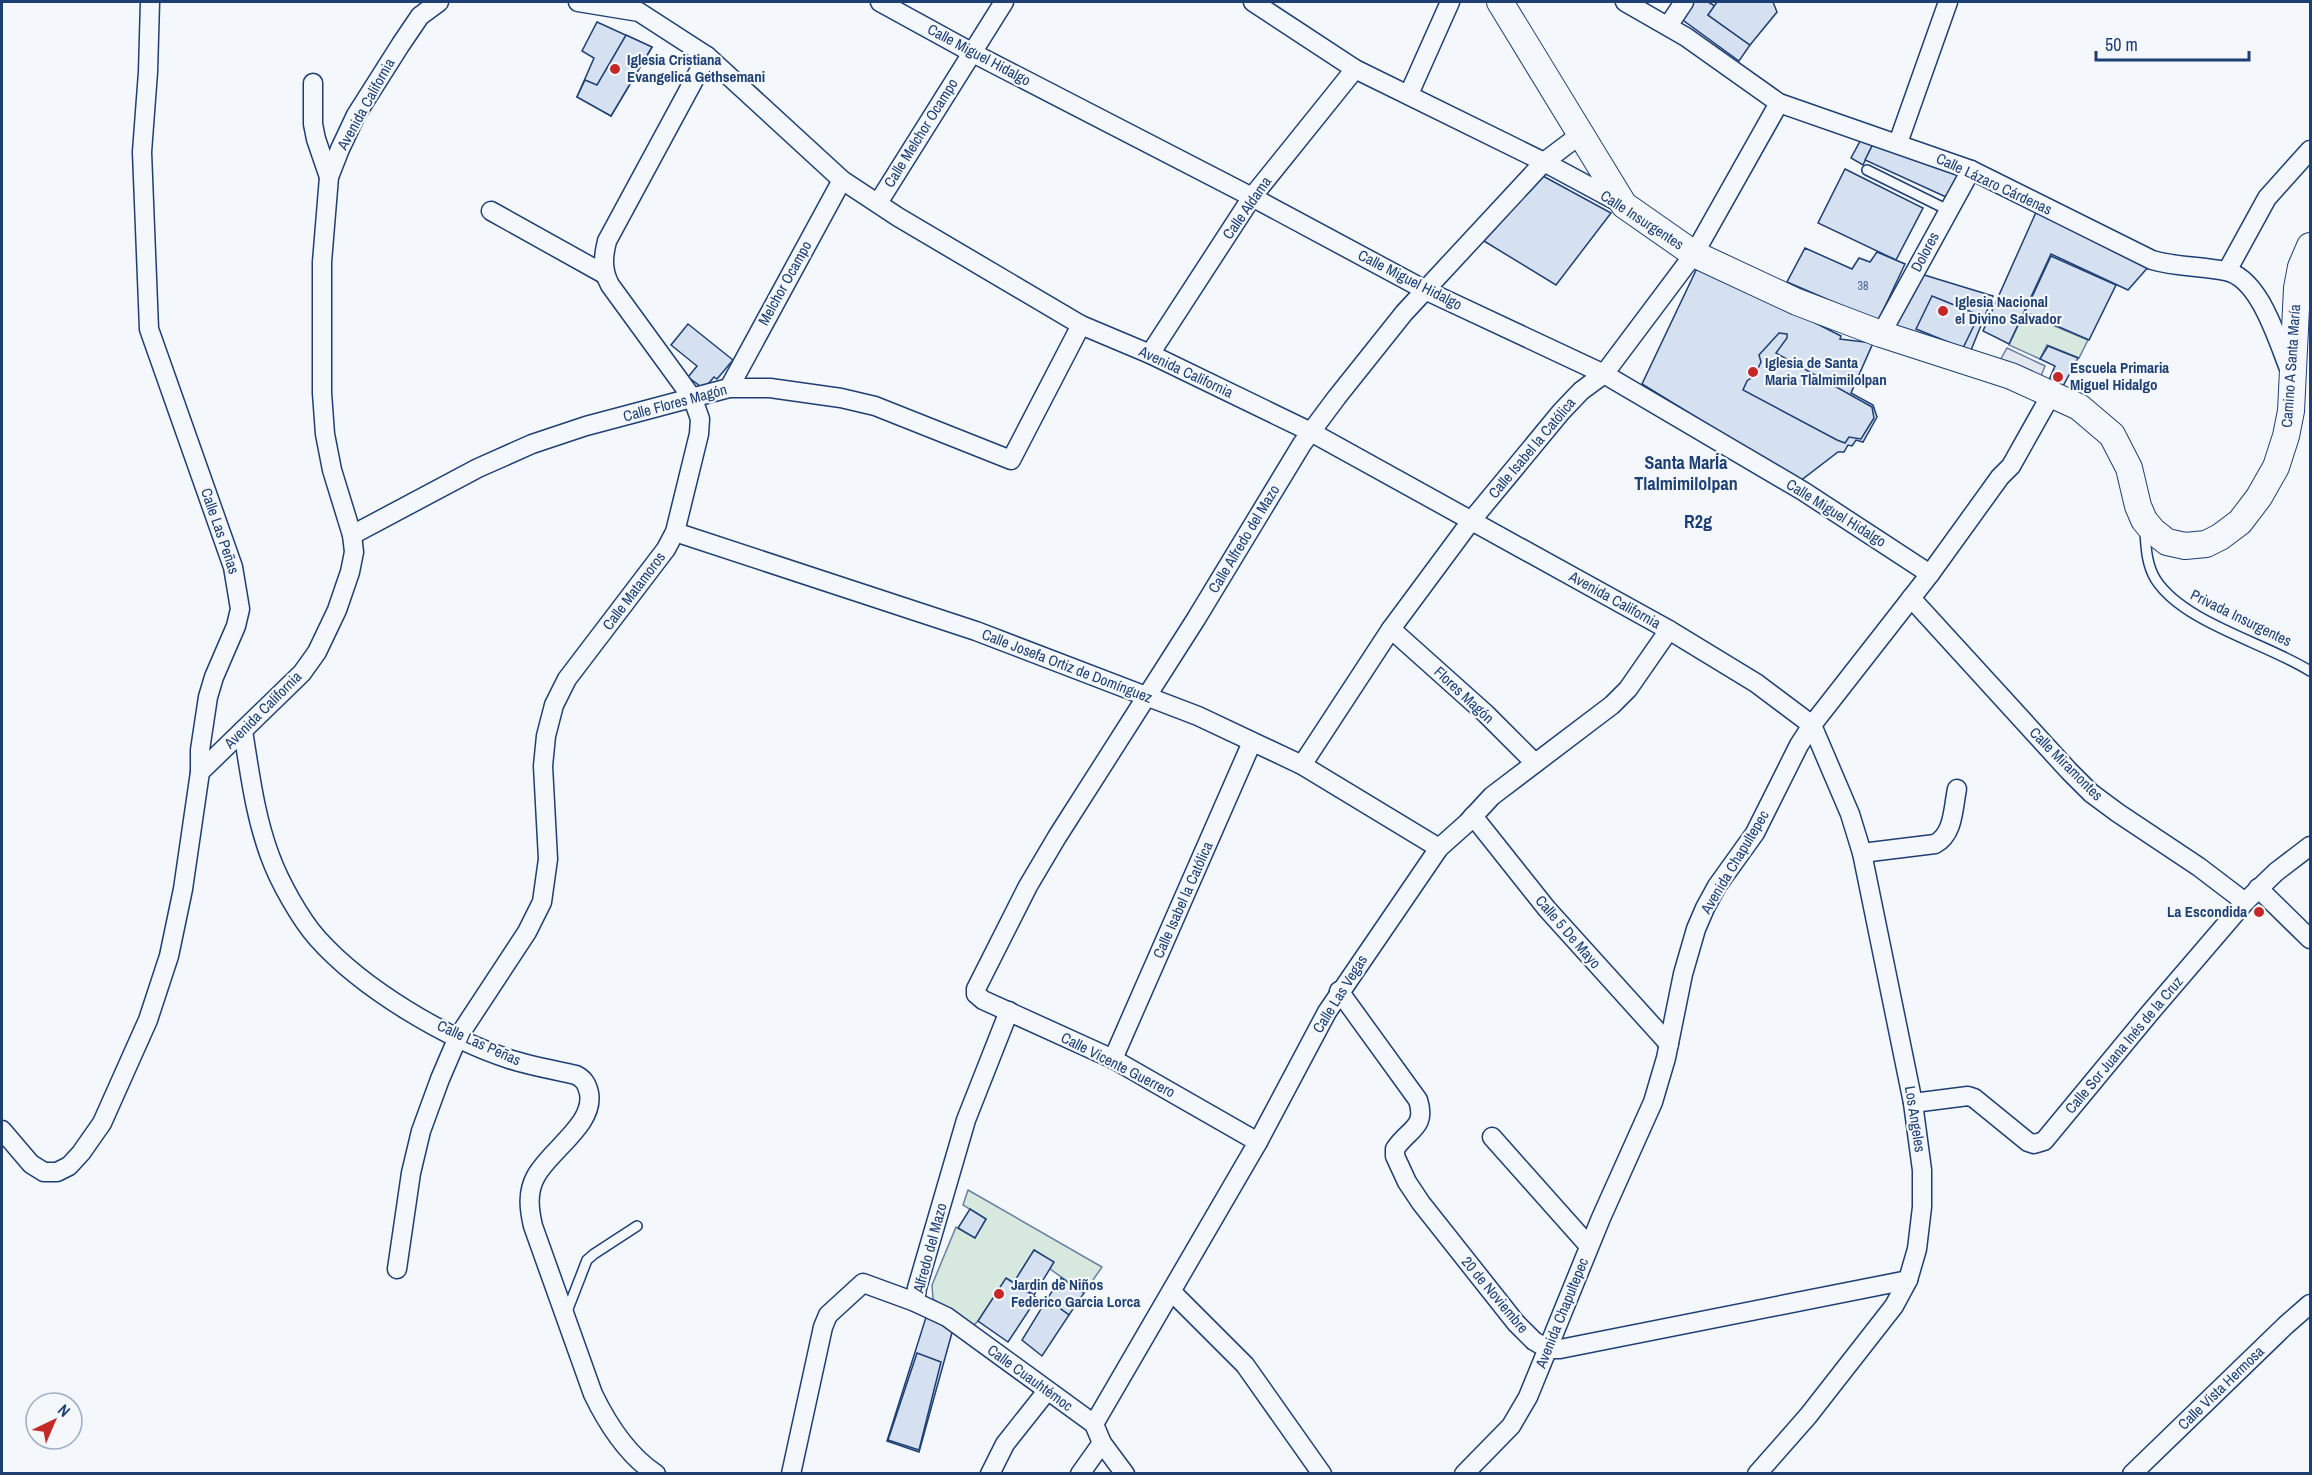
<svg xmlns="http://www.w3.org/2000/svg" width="2312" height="1475" font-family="'Archivo Narrow',sans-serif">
<rect width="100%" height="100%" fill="#f4f7fb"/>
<g fill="#d7e8df" stroke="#687fa3" stroke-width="1.5">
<polygon points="2024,313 2088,340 2079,358 2047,345 2040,359 2009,345"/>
<polygon points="968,1190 1102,1267 1084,1293 1050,1269 1053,1262 1034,1250 1014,1282 1006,1279 978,1321 973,1326 933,1299 932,1285 956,1227 975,1238 986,1219 963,1205"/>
</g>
<polygon fill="#e3e8f0" stroke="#687fa3" stroke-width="1.5" points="2007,348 2045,366 2041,376 1998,364"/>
<g fill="#d5e0f0" stroke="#1d3f73" stroke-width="1.5">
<polygon points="1692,2 1708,2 1715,6 1708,15 1750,45 1739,61 1680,18"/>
<polygon points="1717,2 1773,2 1777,12 1750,45 1708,15"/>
<polygon points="597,22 652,47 611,116 577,97 594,58 582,51"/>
<polygon points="626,35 652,47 611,116 577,97 585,80 597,85"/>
<polygon points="1864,134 1876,138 1863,165 1851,158"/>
<polygon points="1876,138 1963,169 1946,197 1865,160"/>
<polygon points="1845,169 1923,208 1896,260 1818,223"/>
<polygon points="1543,176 1611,213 1556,285 1484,241"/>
<polygon points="2037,210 2150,265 2128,290 2051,254 2009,344 1983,331"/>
<polygon points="1805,248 1852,269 1859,258 1870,262 1877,252 1905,264 1878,321 1787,282"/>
<polygon points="2051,256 2116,285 2089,340 2025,312"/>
<polygon points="1699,264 1841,336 1840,339 1873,343 1851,393 1873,405 1877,417 1863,442 1856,440 1852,446 1848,445 1844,452 1838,452 1800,481 1642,384"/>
<polygon points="1921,274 1993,296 1969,355 1889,325"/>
<polygon points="1932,296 1979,315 1963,348 1916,329"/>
<polygon points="688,324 733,360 717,379 714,377 704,389 688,377 697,366 671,345"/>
<polygon points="1779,333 1787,334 1787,338 1776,353 1872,407 1874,418 1861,439 1849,437 1845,443 1837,440 1743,390 1747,381 1755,375 1761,362 1759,355"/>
<polygon points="2048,346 2078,358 2062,388 2048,382 2055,366 2040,359"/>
<polygon points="970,1209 986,1219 975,1238 958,1228"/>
<polygon points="1034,1250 1054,1262 1034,1295 1014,1282"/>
<polygon points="1006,1278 1037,1298 1008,1342 978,1321"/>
<polygon points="1061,1278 1084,1293 1069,1315 1047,1299"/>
<polygon points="1047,1299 1069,1315 1042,1356 1022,1340"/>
<polygon points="927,1314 953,1329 919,1452 887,1441"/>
<polygon points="917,1353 941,1362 919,1450 888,1440"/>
</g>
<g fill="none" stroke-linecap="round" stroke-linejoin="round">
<defs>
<g id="lane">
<polyline points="1867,170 1948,210"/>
<path d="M 2145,532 C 2146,549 2147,566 2156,580 C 2184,623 2266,643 2310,671"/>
<polyline points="566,1314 587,1260 594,1254 637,1226"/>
</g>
<g id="street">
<polyline points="150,2 148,72 142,152 149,329 233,567 240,609 236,626 214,677 208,697 200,750 200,772"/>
<polyline points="578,2 639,12 707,56 842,180 898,217 1081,325 1150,354 1311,432 1669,630 1756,683 1812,725 1850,814 1862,853 1913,1103 1922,1170 1922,1207 1917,1249 1908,1280 1894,1306 1808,1416 1757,1474"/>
<polyline points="880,2 971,52 1252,197 1427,291 1604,374 1803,491 1930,574"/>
<polyline points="1253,2 1355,69 1544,162 1622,204"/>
<path d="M 1625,2 L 1686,37 L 1779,103 L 1971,170 L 2152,260 C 2176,267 2200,266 2225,271 C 2260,277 2278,342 2290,371"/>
<polyline points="1668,26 1684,2"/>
<polyline points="313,83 313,124 316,139 329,177"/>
<polyline points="1409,94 1450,2"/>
<polyline points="1898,143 1948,2"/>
<polyline points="878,203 1004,2"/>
<polyline points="491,211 604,274"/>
<polyline points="2227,271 2267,198 2310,150"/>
<polyline points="1881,334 1971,170"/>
<polyline points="1150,354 1252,197 1355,69"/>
<polyline points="729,388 842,180"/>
<polyline points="675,532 976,631 1198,716 1302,765 1439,848"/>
<polyline points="352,535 478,468 532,444 586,426 729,388 770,388 841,398 875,406 1011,460 1081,325"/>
<polyline points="1911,598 2069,771 2091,793 2118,813 2199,867 2245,902"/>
<polyline points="1391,629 1486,714 1535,763"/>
<path d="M 243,731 C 250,774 255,816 270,856 C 279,881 300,919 318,939 C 363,989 445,1038 509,1059 C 531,1066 554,1070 576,1075 C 584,1079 587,1084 589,1093 C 595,1124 550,1150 536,1176 C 527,1192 529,1209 533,1226 L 593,1394 C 608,1425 627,1455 656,1474"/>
<polyline points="1302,765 1391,629 1471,521 1561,412 1581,391 1604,374 1694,254 1779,103"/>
<polyline points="1473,816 1547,909 1669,1044"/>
<path d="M 1862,853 L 1935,844 C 1954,834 1953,808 1957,789"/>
<polyline points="2258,888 2310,939"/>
<path d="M 1339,991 L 1418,1100 C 1427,1128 1408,1129 1395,1149 L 1395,1156 L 1407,1182 L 1421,1203 L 1516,1323 L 1534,1341 L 1548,1349 L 1560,1349 L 1908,1280"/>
<polyline points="1113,1059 1252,742"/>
<polyline points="1913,1103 1968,1096 1974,1098 2028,1142 2034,1144 2044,1141 2149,1014 2245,902 2276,872 2310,846"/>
<polyline points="2,1130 31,1164 44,1172 57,1172 69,1166 81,1153 102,1123 148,1020 169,956 183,889 200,772 302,673 317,652 337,610 350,572 354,552 352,535 332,470 325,434 322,393 322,262 329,177 340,149 356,115 401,44 420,16 439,2"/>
<polyline points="1492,1137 1589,1246"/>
<polyline points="1258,1142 1113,1059 983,1000 976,994 976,989 1028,886 1057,837 1196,619 1302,444 1337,397 1404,313 1544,162 1581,134"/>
<path d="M 397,1269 L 411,1173 L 421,1131 L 440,1079 L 458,1037 L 527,932 L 542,902 L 548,859 L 543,766 L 546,736 L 554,705 L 567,679 L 666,549 L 675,532 L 699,434 L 700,419 L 693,399 L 610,285 C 602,270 603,257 607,241 L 707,56"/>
<polyline points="1172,1292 1245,1365 1322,1474"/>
<polyline points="915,1302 917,1288 966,1120 1009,1011"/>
<polyline points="1094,1424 1258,1142 1327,1012 1439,848 1467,823 1492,796 1612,705 1628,689 1669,630"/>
<polyline points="791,1474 823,1327 828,1315 863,1283 915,1302 947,1317 1094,1424 1102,1443 1125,1474"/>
<polyline points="990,1474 1005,1444 1047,1391"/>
<polyline points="1080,1474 1102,1443"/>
<polyline points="1464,1474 1511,1426 1528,1397 1601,1218 1653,1102 1666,1058 1683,974 1696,929 1705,908 1717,886 1755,833 1799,745 1812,725 1930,574 2000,477 2011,466 2052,393"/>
<polyline points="2132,1474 2286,1325 2310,1304"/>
</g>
<polyline id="secondary" points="1500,2 1624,205 1694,254 1797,302 1881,334 2011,376 2079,407 2112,435 2129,468 2138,506 2144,520 2153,531 2167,542 2185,546 2206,544 2220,537 2240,522 2259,497 2276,467 2286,436 2291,411 2297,288 2301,267 2310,246"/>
</defs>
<use href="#lane" stroke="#1d3f73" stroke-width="12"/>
<use href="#street" stroke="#1d3f73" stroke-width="21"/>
<use href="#secondary" stroke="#1d3f73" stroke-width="28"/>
<use href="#lane" stroke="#f4f7fb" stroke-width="9"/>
<use href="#street" stroke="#f4f7fb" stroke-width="18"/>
<use href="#secondary" stroke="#f4f7fb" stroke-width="26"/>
</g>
<g fill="#c62828" stroke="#f4f7fb" stroke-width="2">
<circle cx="615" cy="69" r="6"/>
<circle cx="1943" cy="311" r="6"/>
<circle cx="1753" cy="372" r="6"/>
<circle cx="2058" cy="377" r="6"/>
<circle cx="2259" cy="912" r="6"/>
<circle cx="999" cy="1294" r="6"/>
</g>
<g text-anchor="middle" stroke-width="4.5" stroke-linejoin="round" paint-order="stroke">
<g font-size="12" fill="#4b6792">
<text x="1863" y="290">38</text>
</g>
<g font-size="15" fill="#1d3f73" stroke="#f4f7fb">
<text transform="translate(979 55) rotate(28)" y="5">Calle Miguel Hidalgo</text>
<text transform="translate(366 104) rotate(-61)" y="5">Avenida California</text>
<text transform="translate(921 133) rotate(-58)" y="5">Calle Melchor Ocampo</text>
<text transform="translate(1994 184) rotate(25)" y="5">Calle Lázaro Cárdenas</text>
<text transform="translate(1247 208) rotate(-55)" y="5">Calle Aldama</text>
<text transform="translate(1642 220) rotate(33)" y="5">Calle Insurgentes</text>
<text transform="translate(1925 252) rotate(-62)" y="5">Dolores</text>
<text transform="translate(1410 280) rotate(27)" y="5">Calle Miguel Hidalgo</text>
<text transform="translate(785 283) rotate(-61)" y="5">Melchor Ocampo</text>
<text transform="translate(2291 366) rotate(-86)" y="5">Camino A Santa María</text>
<text transform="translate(1186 372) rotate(25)" y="5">Avenida California</text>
<text transform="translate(675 403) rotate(-15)" y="5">Calle Flores Magón</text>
<text transform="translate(1532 448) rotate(-50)" y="5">Calle Isabel la Católica</text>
<text transform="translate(1836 513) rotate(32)" y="5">Calle Miguel Hidalgo</text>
<text transform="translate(220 531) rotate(71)" y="5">Calle Las Peñas</text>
<text transform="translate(1244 539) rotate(-59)" y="5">Calle Alfredo del Mazo</text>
<text transform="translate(634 591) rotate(-53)" y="5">Calle Matamoros</text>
<text transform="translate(1615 600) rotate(29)" y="5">Avenida California</text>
<text transform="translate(2241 618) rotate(26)" y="5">Privada Insurgentes</text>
<text transform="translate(1067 666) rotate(21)" y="5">Calle Josefa Ortiz de Domínguez</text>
<text transform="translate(1464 695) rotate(43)" y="5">Flores Magón</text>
<text transform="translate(263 710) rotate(-45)" y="5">Avenida California</text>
<text transform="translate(2066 764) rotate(45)" y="5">Calle Miramontes</text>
<text transform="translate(1735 862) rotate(-59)" y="5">Avenida Chapultepec</text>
<text transform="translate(1183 900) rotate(-66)" y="5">Calle Isabel la Católica</text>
<text transform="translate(1568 932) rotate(49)" y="5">Calle 5 De Mayo</text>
<text transform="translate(1340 994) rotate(-58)" y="5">Calle Las Vegas</text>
<text transform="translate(479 1043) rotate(24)" y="5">Calle Las Peñas</text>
<text transform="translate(2124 1045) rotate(-50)" y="5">Calle Sor Juana Inés de la Cruz</text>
<text transform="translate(1118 1065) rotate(27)" y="5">Calle Vicente Guerrero</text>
<text transform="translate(1915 1119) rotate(81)" y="5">Los Angeles</text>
<text transform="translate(930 1248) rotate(-75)" y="5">Alfredo del Mazo</text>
<text transform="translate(1495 1295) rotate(50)" y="5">20 de Noviembre</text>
<text transform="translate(1562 1313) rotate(-68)" y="5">Avenida Chapultepec</text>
<text transform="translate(1030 1378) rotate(36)" y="5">Calle Cuauhtémoc</text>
<text transform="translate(2221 1388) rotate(-44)" y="5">Calle Vista Hermosa</text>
</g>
<g font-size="15" font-weight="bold" fill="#1d3f73" stroke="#f4f7fb" text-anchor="start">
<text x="627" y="65">Iglesia Cristiana<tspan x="627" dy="17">Evangelica Gethsemani</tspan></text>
<text x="1955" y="307">Iglesia Nacional<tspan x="1955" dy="17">el Divino Salvador</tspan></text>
<text x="1765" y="368">Iglesia de Santa<tspan x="1765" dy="17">Maria Tlalmimilolpan</tspan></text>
<text x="2070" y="373">Escuela Primaria<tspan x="2070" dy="17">Miguel Hidalgo</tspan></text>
<text x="2247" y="917" text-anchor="end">La Escondida</text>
<text x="1011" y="1290">Jardin de Niños<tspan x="1011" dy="17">Federico Garcia Lorca</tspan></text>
</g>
<g font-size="18" font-weight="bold" fill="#1d3f73" stroke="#f4f7fb">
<text x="1686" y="469">Santa MarÍa<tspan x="1686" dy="21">Tlalmimilolpan</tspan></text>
<text x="1698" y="528">R2g</text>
</g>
</g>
<rect width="2312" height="1475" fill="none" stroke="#1d3f73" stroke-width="6"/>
<g transform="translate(54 1421) rotate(44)"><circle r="28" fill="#f4f7fb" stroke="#9eadc5" stroke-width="1.5"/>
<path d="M0-4.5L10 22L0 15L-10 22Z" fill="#c62828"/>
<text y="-9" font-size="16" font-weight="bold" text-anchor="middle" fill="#1d3f73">N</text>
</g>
<path d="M2096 51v9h153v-9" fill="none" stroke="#1d3f73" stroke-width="3"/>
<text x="2105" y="51" font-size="18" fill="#1d3f73" stroke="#f4f7fb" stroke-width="4.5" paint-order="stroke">50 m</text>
</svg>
